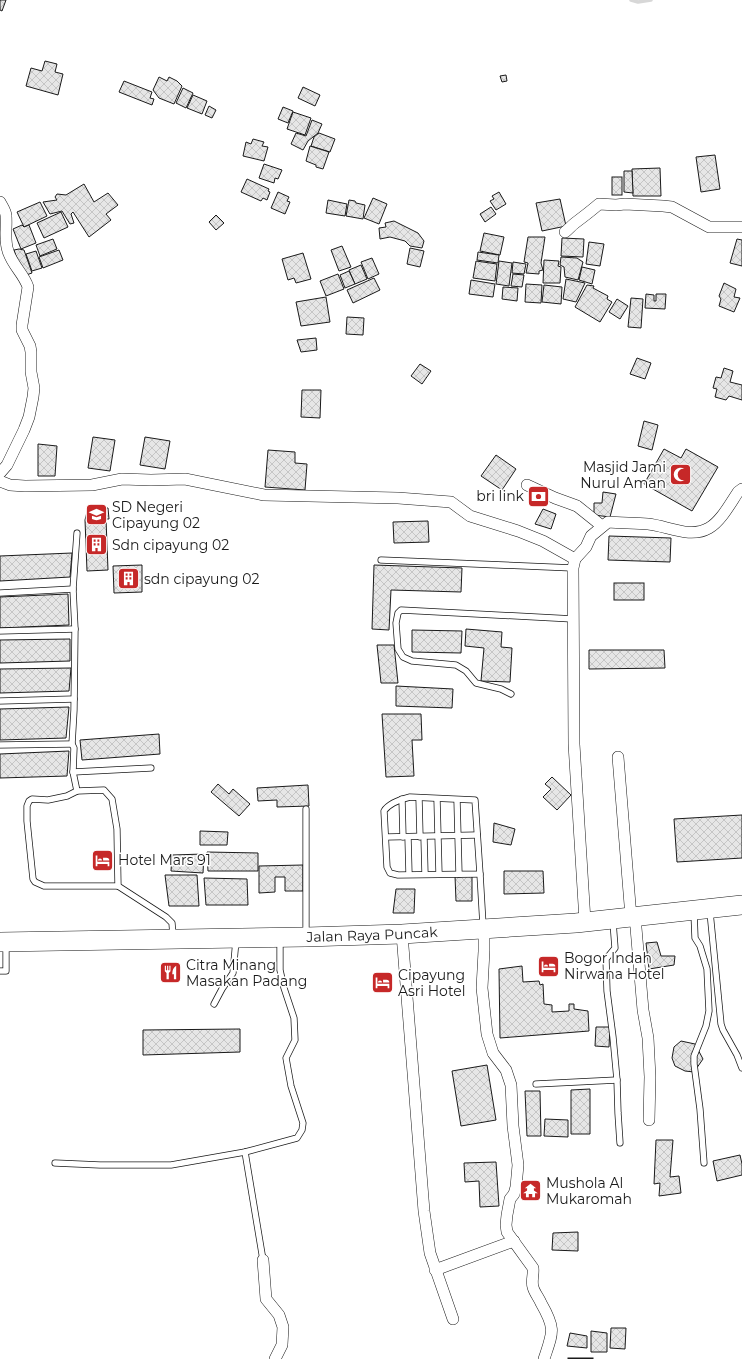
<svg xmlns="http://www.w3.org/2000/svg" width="742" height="1359" font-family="Montserrat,sans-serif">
<defs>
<pattern id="building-cross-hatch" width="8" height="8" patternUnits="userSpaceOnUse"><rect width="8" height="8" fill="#e6e6e6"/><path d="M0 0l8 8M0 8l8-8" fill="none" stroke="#c5c5c5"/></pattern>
</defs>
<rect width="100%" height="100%" fill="#fff"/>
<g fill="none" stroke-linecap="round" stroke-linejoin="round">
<polyline stroke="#d7d7d7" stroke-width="3.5" points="631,0 638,2 651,0"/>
</g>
<g fill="url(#building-cross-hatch)" stroke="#1a1a1a">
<polygon points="0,0 6,0 2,11 0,10"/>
<polygon points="45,61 57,64 55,72 63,74 58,95 26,86 31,68 42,71"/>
<polygon points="506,75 507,81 502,82 500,76"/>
<polygon points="159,77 167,81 169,77 177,81 182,86 174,104 159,98 153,90"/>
<polygon points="124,81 152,92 150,98 154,99 152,105 119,92"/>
<polygon points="303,87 320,95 315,106 298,98"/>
<polygon points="183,88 193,93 186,108 176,103"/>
<polygon points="193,95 207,101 202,114 187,108"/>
<polygon points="209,106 216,110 212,118 205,115"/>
<polygon points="283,107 293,111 288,123 278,119"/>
<polygon points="293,112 311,118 305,135 287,129"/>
<polygon points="312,120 322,124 318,133 308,141 303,150 291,144 296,133 306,136"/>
<polygon points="319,133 335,139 330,152 311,146 314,137"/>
<polygon points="253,139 264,142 262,146 268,147 264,161 243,156 246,142 251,144"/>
<polygon points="310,146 329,152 323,169 316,167 316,165 306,161"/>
<polygon points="715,155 720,189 701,192 696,157"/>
<polygon points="264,164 282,170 278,179 275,178 274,183 259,178"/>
<polygon points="660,168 661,196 633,196 632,169"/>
<polygon points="624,171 632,171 633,193 624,192"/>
<rect x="612" y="177" width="10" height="18"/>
<polygon points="247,179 269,189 268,191 270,192 267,200 263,198 261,201 241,192"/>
<polygon points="84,184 94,202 108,193 118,205 106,214 111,220 89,237 73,212 71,214 74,223 70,224 62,211 50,214 43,202 57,200 55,197 57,194 66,195"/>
<polygon points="278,192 289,197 287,201 290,202 285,214 271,208"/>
<polygon points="499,192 506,204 496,210 490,201 494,199 492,196"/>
<polygon points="373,198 387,204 379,224 364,218"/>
<polygon points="560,199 566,226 542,231 536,203"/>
<polygon points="328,200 347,204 345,216 326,213"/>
<polygon points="349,200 355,201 356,203 365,205 363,219 346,216"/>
<polygon points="40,202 47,216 24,227 17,212"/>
<polygon points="491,207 496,214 485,222 480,214"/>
<polygon points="61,212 68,227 44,238 37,223"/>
<polygon points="216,215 224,223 216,230 209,222"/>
<polygon points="394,221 418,233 424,241 422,248 410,246 405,241 390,237 380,239 379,228 386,227 385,223"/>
<polygon points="22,225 24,227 29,225 36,243 21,249 13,229"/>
<polygon points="484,233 504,237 500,255 480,251"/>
<polygon points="528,237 545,237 541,263 543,270 539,271 539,274 526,273 528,263 524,262"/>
<polygon points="562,238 584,239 583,257 561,256"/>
<polygon points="53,239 57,249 40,256 36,245"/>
<polygon points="737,239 742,240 742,266 730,263"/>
<polygon points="589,242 604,244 600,266 586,264"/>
<polygon points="342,246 351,267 339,271 331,250"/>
<polygon points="410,248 424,251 420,267 407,264"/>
<polygon points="19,249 24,250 32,273 23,276 14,250"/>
<polygon points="59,250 63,260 43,268 39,257"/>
<polygon points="36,251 42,268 32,271 26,254"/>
<polygon points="478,252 499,255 498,263 477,260"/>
<polygon points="303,253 311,279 296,283 294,278 288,280 282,259"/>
<polygon points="561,257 577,258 583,262 578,280 565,277 564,267 560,265"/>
<polygon points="372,258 379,274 368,279 361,262"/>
<polygon points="544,260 559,261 558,266 561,267 560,283 543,283"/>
<polygon points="476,261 497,264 495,281 473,278"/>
<polygon points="499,261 512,263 509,286 496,284"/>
<polygon points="513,262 526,264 524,274 512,273"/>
<polygon points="361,265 367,279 355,284 349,270"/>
<polygon points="582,267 595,270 592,284 579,280"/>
<polygon points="349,271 355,284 345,288 340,275"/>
<polygon points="338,274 344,289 326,296 320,281"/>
<polygon points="513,274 524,275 522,287 511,286"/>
<polygon points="374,278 380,290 353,303 347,290"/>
<polygon points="566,279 585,283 576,302 563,299"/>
<polygon points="471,280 495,284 493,297 469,294"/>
<polygon points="724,283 736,289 734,297 740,298 734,312 719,306 721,299 719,296"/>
<polygon points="526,284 542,285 541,303 525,302"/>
<polygon points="544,285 562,287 561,304 542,302"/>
<polygon points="587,285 594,286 593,288 608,296 607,299 612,302 600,322 575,307"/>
<polygon points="503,287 518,288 517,301 502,299"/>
<polygon points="646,294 654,295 654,301 656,301 656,294 666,294 665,309 645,308"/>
<polygon points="326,297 330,322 301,326 296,302"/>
<polygon points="631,298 643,299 641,328 628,327"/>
<polygon points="617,299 628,306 620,319 609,312"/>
<polygon points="347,317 364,318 363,335 346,334"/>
<polygon points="316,338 317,350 301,352 297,340"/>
<polygon points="637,358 651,363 645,379 630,374"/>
<polygon points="420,364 431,371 422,384 411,376"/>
<polygon points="724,368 733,371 730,382 742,385 742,400 729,396 726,400 715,397 717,389 713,388 716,377 721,378"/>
<polygon points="302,390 321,390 320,418 301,417"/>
<polygon points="644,421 658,425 652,450 638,446"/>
<polygon points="93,437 115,440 110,471 88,468"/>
<polygon points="145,437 170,441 165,469 140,465"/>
<polygon points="38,444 57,446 55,476 38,476"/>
<polygon points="664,449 681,458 686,449 718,467 692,511 644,484"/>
<polygon points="268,450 295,452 295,463 307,464 305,490 265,487"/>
<polygon points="496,455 516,469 502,490 481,476"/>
<polygon points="536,490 546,494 542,502 533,498"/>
<polygon points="603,492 616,494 610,517 594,515 594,503 602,503"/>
<polygon points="88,508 108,508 109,519 106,519 108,570 87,571 85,520"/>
<polygon points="543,509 556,514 551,529 535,524"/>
<polygon points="428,521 429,542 394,543 393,522"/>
<polygon points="609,536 671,538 670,562 608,560"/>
<polygon points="72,553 70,577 0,581 0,556"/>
<polygon points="142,565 142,592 114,593 113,566"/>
<polygon points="374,565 462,568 461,592 391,590 389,630 372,629"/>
<rect x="614" y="583" width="30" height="17"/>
<polygon points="68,594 69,625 0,628 0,597"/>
<polygon points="466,629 502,632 501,647 512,648 510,682 481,681 484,648 465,646"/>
<polygon points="412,630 462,631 461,653 412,652"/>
<polygon points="70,639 70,661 0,663 0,640"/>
<polygon points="377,645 394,645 398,683 381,683"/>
<polygon points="589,650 664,650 665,668 589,669"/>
<polygon points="71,668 69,691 0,693 0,669"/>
<polygon points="396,686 453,689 452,708 396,706"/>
<polygon points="69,707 66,738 0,740 0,709"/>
<polygon points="382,714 421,714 422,740 412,740 414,776 386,777"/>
<polygon points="159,734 160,754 82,760 80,740"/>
<polygon points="69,751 67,776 0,778 0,754"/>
<polygon points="552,777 571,795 557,810 543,797 551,789 545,784"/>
<polygon points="218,784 229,794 233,789 250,804 239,816 211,792"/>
<polygon points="308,785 309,806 277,807 277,800 258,801 257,788"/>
<polygon points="742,815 742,858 677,862 674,819"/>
<polygon points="494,823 515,829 511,845 493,842"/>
<polygon points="200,831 228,832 227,845 200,845"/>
<polygon points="207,852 258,853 258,871 208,871"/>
<polygon points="204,854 203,873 171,871 172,855"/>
<polygon points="303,865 303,891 285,891 285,877 275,877 275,892 259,893 259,866"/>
<polygon points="504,871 543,871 544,893 504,894"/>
<polygon points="165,875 197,875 199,906 169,906"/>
<polygon points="455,876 472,876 472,901 456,901"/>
<polygon points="204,878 247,879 248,905 206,905"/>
<polygon points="396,889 415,889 414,913 393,913"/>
<polygon points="657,942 661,956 675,956 674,965 649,969 646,943"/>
<polygon points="522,966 523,982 539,981 540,985 543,984 544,1004 552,1005 552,1012 569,1011 569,1004 574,1004 574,1009 588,1011 589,1031 500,1038 499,969"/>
<polygon points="596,1027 610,1027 609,1047 595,1046"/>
<polygon points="240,1029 240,1052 143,1055 143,1030"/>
<polygon points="681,1041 695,1044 703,1059 694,1072 685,1071 675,1066 672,1058 674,1047"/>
<polygon points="487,1065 496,1120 461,1126 452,1071"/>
<polygon points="590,1089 590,1134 571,1134 571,1090"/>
<polygon points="525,1091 540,1091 541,1136 527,1136"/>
<polygon points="545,1119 568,1120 568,1137 544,1136"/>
<polygon points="656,1140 673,1140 670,1177 679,1176 681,1193 659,1196 660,1183 654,1184"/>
<polygon points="740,1155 742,1164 742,1175 717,1181 713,1161"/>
<polygon points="496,1162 499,1206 480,1207 479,1181 465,1182 464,1163"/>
<polygon points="578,1232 578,1251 552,1250 553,1233"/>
<polygon points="611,1328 626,1328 625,1349 610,1348"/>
<polygon points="591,1331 607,1333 607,1352 591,1352"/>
<polygon points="570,1333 587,1336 587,1348 567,1346"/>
<rect x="568" y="1358" width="25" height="1"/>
</g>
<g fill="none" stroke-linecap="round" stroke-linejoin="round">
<defs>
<g id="service">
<polyline points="77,533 73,589 75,629 74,710 72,744 74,748 73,772 77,791 104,790 112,799 117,829 118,886 166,917 172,923 173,936"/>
<polyline points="381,560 573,568"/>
<polyline points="0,593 73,589"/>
<polyline points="0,631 75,629"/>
<polyline points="511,694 501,689 476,683 466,671 456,665 412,661 403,657 398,649 396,623 398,613 401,610 573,619"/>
<polyline points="0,701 74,699"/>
<polyline points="0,745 72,744"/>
<polyline points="73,772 151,768"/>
<polyline points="77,791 67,796 48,800 32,799 29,801 27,806 27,821 33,879 35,882 44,886 118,886"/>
<path d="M 410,797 L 475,800 L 480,874 L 398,875 L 390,873 L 387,867 L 384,811 C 389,803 402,799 410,797 Z"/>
<polyline points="419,798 420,837"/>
<polyline points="402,799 403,837"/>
<polyline points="437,799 439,874"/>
<polyline points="457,800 459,874"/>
<polyline points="306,809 306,935"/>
<polyline points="386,837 477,835"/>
<polyline points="408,837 409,874"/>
<polyline points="424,837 425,874"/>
<polyline points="480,874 483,925"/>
<polyline points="710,912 721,1024 723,1030 737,1055 742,1068"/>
<polyline points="694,913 695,938 700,946 707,969 709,1011 706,1026 694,1056 694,1064 700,1109 704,1163"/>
<polyline points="613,922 615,948 606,959 607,991 613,1037 617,1080 618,1113 620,1143"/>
<polyline points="0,971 6,971 6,944"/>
<polyline points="214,1004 222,989 233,973 236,940"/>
<polyline points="536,1084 617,1080"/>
<polyline points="245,1152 263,1260"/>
<polyline points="55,1163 100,1165 171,1165 245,1152 297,1138 302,1130 303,1123 291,1086 286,1058 295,1040 294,1018 284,988 280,970 280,940"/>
</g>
<g id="minor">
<path d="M 0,202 C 2,206 6,211 6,216 C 7,228 4,240 8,251 C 12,265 24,274 28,287 L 22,325 L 22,330 L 30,346 L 31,352 L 31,372 L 34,388 L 33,397 L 29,417 L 24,430 L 7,465 L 0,473"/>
<path d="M 565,232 C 569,229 571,226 575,223 C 583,217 591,211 599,204 L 616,205 L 625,204 L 663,206 L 672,207 L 709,227 L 742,227"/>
<polyline points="0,481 10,485 25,486 92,485 122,479 151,480 185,479 264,495 398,498 451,502 470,516 518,531 543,541 575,559"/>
<polyline points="527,485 555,498 577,506 602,526"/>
<polyline points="618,757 631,917"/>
<polyline points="635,916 643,1010 648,1038 650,1077 649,1120"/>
<path d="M 585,921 L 574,744 L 573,568 L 575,559 L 586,547 L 591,536 L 608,522 C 621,523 635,523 648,524 C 668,526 690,539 709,528 C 721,521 730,504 738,492 L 742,489"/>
<path d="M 484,929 L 484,951 L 482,988 L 487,1034 L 493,1053 L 506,1070 L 511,1085 L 513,1126 L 518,1165 L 516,1187 L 514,1194 L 510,1199 L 507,1215 L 506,1225 L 507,1232 L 533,1268 C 534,1274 531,1281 533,1287 C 534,1292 539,1298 541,1303 C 556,1329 553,1332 544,1359"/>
<polyline points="402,934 424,1211 430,1253 453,1319"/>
<polyline points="263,1260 266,1299 279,1315 283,1327 282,1345 275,1359"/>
<polyline points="435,1270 514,1241"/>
</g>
<g id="trunk">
<path id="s1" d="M 0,942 L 306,937 L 402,934 L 576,923 L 742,905"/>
</g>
</defs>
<use href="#service" stroke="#1a1a1a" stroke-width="7"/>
<use href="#minor" stroke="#1a1a1a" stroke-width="12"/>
<use href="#trunk" stroke="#1a1a1a" stroke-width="20"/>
<use href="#service" stroke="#fff" stroke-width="5.5"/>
<use href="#minor" stroke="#fff" stroke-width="11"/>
<use href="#trunk" stroke="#fff" stroke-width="19"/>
</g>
<defs>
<symbol id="mosque-square" viewBox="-11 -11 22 22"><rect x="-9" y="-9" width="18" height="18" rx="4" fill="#c62828" stroke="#fff"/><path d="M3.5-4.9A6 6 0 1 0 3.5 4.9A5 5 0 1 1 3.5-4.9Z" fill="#fff"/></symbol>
<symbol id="bank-square" viewBox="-11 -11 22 22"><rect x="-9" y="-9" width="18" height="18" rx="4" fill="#c62828" stroke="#fff"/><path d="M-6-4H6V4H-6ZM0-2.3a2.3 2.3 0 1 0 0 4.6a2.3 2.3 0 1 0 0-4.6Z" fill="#fff"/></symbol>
<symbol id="school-square" viewBox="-11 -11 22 22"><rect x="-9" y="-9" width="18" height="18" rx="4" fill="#c62828" stroke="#fff"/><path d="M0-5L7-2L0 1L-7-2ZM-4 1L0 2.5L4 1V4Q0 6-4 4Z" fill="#fff"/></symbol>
<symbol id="building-square" viewBox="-11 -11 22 22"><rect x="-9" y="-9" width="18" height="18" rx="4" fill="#c62828" stroke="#fff"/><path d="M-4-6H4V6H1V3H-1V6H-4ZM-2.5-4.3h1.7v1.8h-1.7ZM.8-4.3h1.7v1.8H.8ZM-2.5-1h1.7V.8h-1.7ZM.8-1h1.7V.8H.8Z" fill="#fff"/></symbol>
<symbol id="hotel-square" viewBox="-11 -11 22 22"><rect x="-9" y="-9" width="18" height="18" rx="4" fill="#c62828" stroke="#fff"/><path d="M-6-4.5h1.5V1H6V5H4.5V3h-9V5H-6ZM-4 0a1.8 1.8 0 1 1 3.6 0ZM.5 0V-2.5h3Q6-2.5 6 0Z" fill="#fff"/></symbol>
<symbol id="restaurant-square" viewBox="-11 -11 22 22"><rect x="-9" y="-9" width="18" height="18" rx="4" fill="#c62828" stroke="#fff"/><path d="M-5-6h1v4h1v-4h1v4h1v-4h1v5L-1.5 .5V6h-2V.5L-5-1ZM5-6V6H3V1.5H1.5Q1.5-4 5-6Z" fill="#fff"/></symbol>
<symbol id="temple-square" viewBox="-11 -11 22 22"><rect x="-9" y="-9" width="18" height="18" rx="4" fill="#c62828" stroke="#fff"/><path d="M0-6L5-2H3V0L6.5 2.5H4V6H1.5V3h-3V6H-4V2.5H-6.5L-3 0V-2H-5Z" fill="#fff"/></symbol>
</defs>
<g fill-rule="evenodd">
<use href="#mosque-square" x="668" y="462" width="25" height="25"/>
<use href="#bank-square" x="526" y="484" width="25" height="25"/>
<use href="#school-square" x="84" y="502" width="25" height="25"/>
<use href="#building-square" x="84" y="532" width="25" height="25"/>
<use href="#building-square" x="116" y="566" width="25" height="25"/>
<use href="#hotel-square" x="90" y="848" width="25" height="25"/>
<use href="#hotel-square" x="536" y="954" width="25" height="25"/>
<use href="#restaurant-square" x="158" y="960" width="25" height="25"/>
<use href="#hotel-square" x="370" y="970" width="25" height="25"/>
<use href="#temple-square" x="518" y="1178" width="25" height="25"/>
</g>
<g text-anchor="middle" stroke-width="3" stroke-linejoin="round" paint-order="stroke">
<g font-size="14" fill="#1a1a1a" stroke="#fff" text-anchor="start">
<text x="666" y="472" text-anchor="end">Masjid Jami<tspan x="666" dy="16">Nurul Aman</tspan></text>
<text x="524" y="501" text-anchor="end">bri link</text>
<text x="112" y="512">SD Negeri<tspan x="112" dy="16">Cipayung 02</tspan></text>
<text x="112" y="550">Sdn cipayung 02</text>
<text x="144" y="584">sdn cipayung 02</text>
<text x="118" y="865">Hotel Mars 91</text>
<text x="564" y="963">Bogor Indah<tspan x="564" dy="16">Nirwana Hotel</tspan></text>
<text x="186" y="970">Citra Minang<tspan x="186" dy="16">Masakan Padang</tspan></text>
<text x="398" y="980">Cipayung<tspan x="398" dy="16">Asri Hotel</tspan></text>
<text x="546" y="1188">Mushola Al<tspan x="546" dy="16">Mukaromah</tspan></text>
</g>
<g font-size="14" fill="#1a1a1a" stroke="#fff">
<text dy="5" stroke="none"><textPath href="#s1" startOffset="372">Jalan Raya Puncak</textPath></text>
</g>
</g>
</svg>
